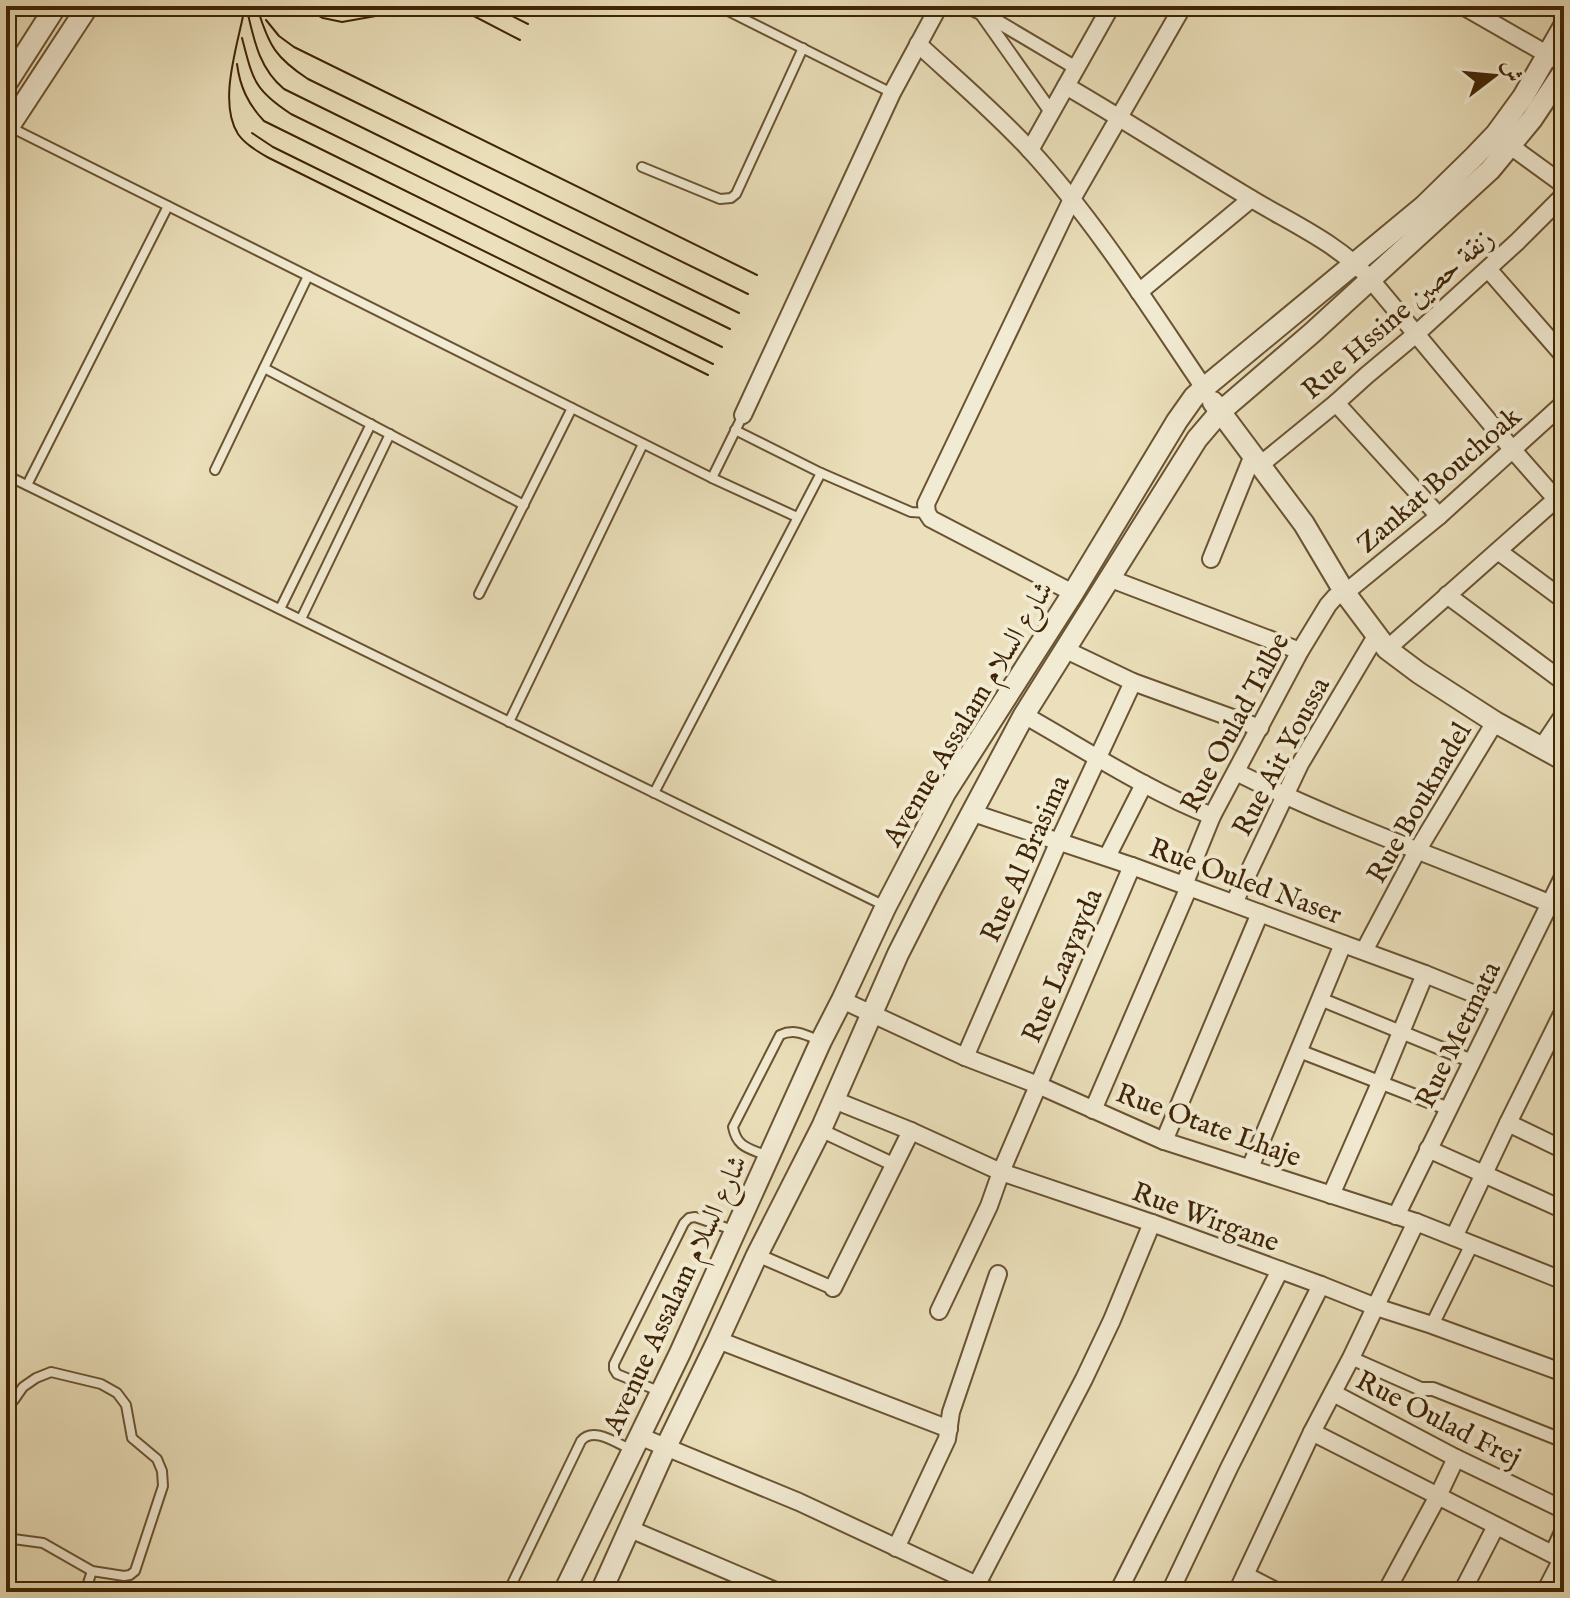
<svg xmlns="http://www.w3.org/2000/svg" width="1570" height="1598" font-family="'IM FELL English',Amiri,serif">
<rect width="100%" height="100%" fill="#ebe0bb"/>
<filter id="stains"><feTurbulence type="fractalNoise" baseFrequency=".0025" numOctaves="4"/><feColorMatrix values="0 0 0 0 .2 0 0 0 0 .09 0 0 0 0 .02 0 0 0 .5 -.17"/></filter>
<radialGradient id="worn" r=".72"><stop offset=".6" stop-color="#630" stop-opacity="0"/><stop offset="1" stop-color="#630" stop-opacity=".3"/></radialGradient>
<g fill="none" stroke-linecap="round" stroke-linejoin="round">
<defs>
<g id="service">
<polyline points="718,6 892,93"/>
<polyline points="10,127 712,478 797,517"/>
<polyline points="642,167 720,199 731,198 736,194 803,48"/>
<polyline points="264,368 524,505"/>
<polyline points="215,470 308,276"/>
<polyline points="821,473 911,512 927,513"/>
<polyline points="6,475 885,906"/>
<polyline points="712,478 743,415"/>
<polyline points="27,485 168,206"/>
<polyline points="479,594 572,408"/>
<polyline points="280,609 371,424"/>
<polyline points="301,619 390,434"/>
<polyline points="509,722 643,444"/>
<polyline points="654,793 821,473 735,430"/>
<path d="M 767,1156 C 749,1148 737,1148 733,1127 L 780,1035 C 795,1028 806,1035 820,1041"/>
<polyline points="661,1392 617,1374 614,1369 614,1364 684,1223 689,1218 695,1217 733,1230"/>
<polyline points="6,1401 14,1400 23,1387 36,1378 51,1372 101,1384 117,1393 126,1405 132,1438 157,1459 162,1471 163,1486 135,1571 130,1575 124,1576 92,1571 43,1543 6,1538"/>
<polyline points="85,1592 92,1571"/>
<path d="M 508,1592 L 581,1441 C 593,1426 616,1443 630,1449"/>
</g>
<g id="pedestrian">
<polyline points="979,10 1051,112"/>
<polyline points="985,14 1076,68"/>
<polyline points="1320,999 1472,1061"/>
<polyline points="1299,1051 1449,1109"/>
<polyline points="820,1130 895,1165"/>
<polyline points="757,1255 833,1288"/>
<polyline points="1432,1325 1472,1244"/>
<polyline points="1351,1358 1421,1389 1433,1389 1564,1441"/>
</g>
<g id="minor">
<polyline points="971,6 979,10"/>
<polyline points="1463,6 1564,64"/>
<path d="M 918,44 C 956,79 995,112 1030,150 C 1096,222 1149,307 1204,388"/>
<path d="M 1066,86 C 1128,122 1188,161 1250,198 C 1291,223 1338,243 1371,280 L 1512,449 L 1556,499 L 1564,506"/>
<polyline points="1501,139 1564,185"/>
<polyline points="1030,150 1111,6"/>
<polyline points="1488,269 1564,356"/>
<polyline points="1139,292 1251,199"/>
<polyline points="1336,403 1439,516"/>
<polyline points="743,415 892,93 939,6"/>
<polyline points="1260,465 1336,403 1367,375 1416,334 1517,242 1564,195"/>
<polyline points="1498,551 1564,600"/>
<polyline points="1211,559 1253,455"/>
<polyline points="1111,579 1300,651"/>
<polyline points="1073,593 931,519 927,513 926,504 1072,199 1183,6"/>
<polyline points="1447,595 1564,682"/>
<polyline points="1064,649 1133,682 1260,728"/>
<polyline points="1387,649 1563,493"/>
<path d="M 1024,715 C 1086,750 1146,790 1212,816"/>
<polyline points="1542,747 1564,714"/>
<path d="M 1236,772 C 1338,823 1446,860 1551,904"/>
<polyline points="973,813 1132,866 1425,974 1499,1004"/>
<polyline points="1107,857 1144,784"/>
<polyline points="1184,885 1212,816 1300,651 1328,605 1335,597 1345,593 1439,516 1564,403"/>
<polyline points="1234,903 1300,764 1376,636"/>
<polyline points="1364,951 1417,851 1495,722"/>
<polyline points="842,1000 965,1057 1038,1085 1164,1141 1416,1222 1564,1281"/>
<polyline points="965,1057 1059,841 1133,682"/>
<polyline points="834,1100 911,1131 1001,1172 1152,1223 1321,1285 1376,1307 1432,1325 1564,1373"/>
<polyline points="1093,1110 1189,887"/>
<polyline points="1508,1123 1564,1150"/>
<polyline points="1164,1141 1260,913"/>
<polyline points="1428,1149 1564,1210"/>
<polyline points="1250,1168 1343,944"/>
<polyline points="1331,1195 1380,1083 1425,974"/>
<polyline points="1396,1216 1564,875"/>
<polyline points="1454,1237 1508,1123 1564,1010"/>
<polyline points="833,1288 911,1131"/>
<polyline points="939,1311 989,1206 1001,1172 1132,866"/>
<polyline points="718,1340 949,1429"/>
<polyline points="1333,1393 1456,1458 1564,1510"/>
<polyline points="1312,1432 1564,1560"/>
<polyline points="639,1436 799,1502 992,1592"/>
<polyline points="630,1529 778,1592"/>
<polyline points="896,1548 947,1439 951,1412 998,1274"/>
<polyline points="1553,1554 1564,1530"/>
<polyline points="1245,1575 1278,1592"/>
<polyline points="977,1584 1084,1379 1112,1320 1152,1223"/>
<polyline points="1118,1592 1280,1270"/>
<polyline points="1170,1592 1229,1468 1321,1285"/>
<polyline points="1237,1592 1312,1432 1351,1358 1416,1222"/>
<polyline points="1386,1592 1438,1496 1456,1458"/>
<polyline points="1462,1592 1496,1526"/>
<polyline points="1545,1592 1562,1559"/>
</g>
<g id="tertiary">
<polyline points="6,84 56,6"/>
<polyline points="6,131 88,6"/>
<polyline points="1213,402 1304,524 1345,593 1387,649 1419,673 1495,722 1564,760"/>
<polyline points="564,1592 680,1353 821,1041 842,1000 886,906 945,793 1073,593 1177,421 1194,397 1204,388 1424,206 1474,157 1496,134 1523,97 1564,26"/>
<polyline points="601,1592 666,1447 718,1340 757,1255 822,1127 898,954 930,891 1024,715 1197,439 1220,412 1312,333 1490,170 1532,119 1564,71"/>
</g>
</defs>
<use href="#service" stroke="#6a5332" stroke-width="12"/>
<use href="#pedestrian" stroke="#6a5332" stroke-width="16"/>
<use href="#minor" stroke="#6a5332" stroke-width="20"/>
<use href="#tertiary" stroke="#6a5332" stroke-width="24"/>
<use href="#service" stroke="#f2ebd3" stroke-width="8"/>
<use href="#pedestrian" stroke="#f2ebd3" stroke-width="12"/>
<use href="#minor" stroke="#f2ebd3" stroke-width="16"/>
<use href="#tertiary" stroke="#f2ebd3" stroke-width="20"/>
<g stroke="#3f2405" stroke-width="2">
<path d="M 245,6 C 239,42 217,101 238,134 C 245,144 257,151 267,157 L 708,375"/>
<polyline points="300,6 323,18 342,22 432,6 450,7 466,12 520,40"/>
<polyline points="492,6 528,24"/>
<polyline points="532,6 536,8"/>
<path d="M 829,6 C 856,15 859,16 885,6"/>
<path d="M 247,10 C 254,40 259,68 284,89 L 739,313"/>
<path d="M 258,10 C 269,46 276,58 308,79 L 748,294"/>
<polyline points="266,20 279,36 294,47 757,275"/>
<path d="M 242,38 C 253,80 254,90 291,114 L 730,329"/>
<path d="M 237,64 C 240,87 248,104 264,121 L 722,347"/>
<polyline points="252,133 273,147 713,364"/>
</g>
</g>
<g text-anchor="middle" stroke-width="8" stroke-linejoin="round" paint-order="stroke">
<g font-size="28" fill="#3f2405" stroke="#f2ebd3">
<text transform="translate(1397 313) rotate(-41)" y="10">Rue Hssine زنقة حصين</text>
<text transform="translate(1438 479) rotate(-41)" y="10">Zankat Bouchoak</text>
<text transform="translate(967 713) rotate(-59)" y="10">Avenue Assalam شارع السلام</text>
<text transform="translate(1234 722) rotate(-62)" y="10">Rue Oulad Talbe</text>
<text transform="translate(1280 756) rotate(-62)" y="10">Rue Ait Youssa</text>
<text transform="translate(1418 802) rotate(-60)" y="10">Rue Bouknadel</text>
<text transform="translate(1024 858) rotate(-66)" y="10">Rue Al Brasima</text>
<text transform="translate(1246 880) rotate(20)" y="10">Rue Ouled Naser</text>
<text transform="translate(1061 965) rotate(-67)" y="10">Rue Laayayda</text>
<text transform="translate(1457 1034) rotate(-64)" y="10">Rue Metmata</text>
<text transform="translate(1209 1124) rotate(20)" y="10">Rue Otate Lhaje</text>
<text transform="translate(1206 1216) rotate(20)" y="10">Rue Wirgane</text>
<text transform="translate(674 1294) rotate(-65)" y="10">Avenue Assalam شارع السلام</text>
<text transform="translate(1439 1418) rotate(27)" y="10">Rue Oulad Frej</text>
</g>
</g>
<rect width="1570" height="1598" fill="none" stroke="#ebe0bb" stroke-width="32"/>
<rect x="8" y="8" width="1554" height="1582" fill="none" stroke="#3f2405" stroke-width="4"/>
<rect x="16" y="16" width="1538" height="1566" fill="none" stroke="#3f2405" stroke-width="2"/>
<g transform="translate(1494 76) rotate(74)" stroke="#f2ebd3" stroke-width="6" paint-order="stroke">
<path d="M0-6L14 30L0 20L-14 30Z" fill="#3f2405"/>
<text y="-12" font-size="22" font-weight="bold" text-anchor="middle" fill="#3f2405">ش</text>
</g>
<rect width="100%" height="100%" filter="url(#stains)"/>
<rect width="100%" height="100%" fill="url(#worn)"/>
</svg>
